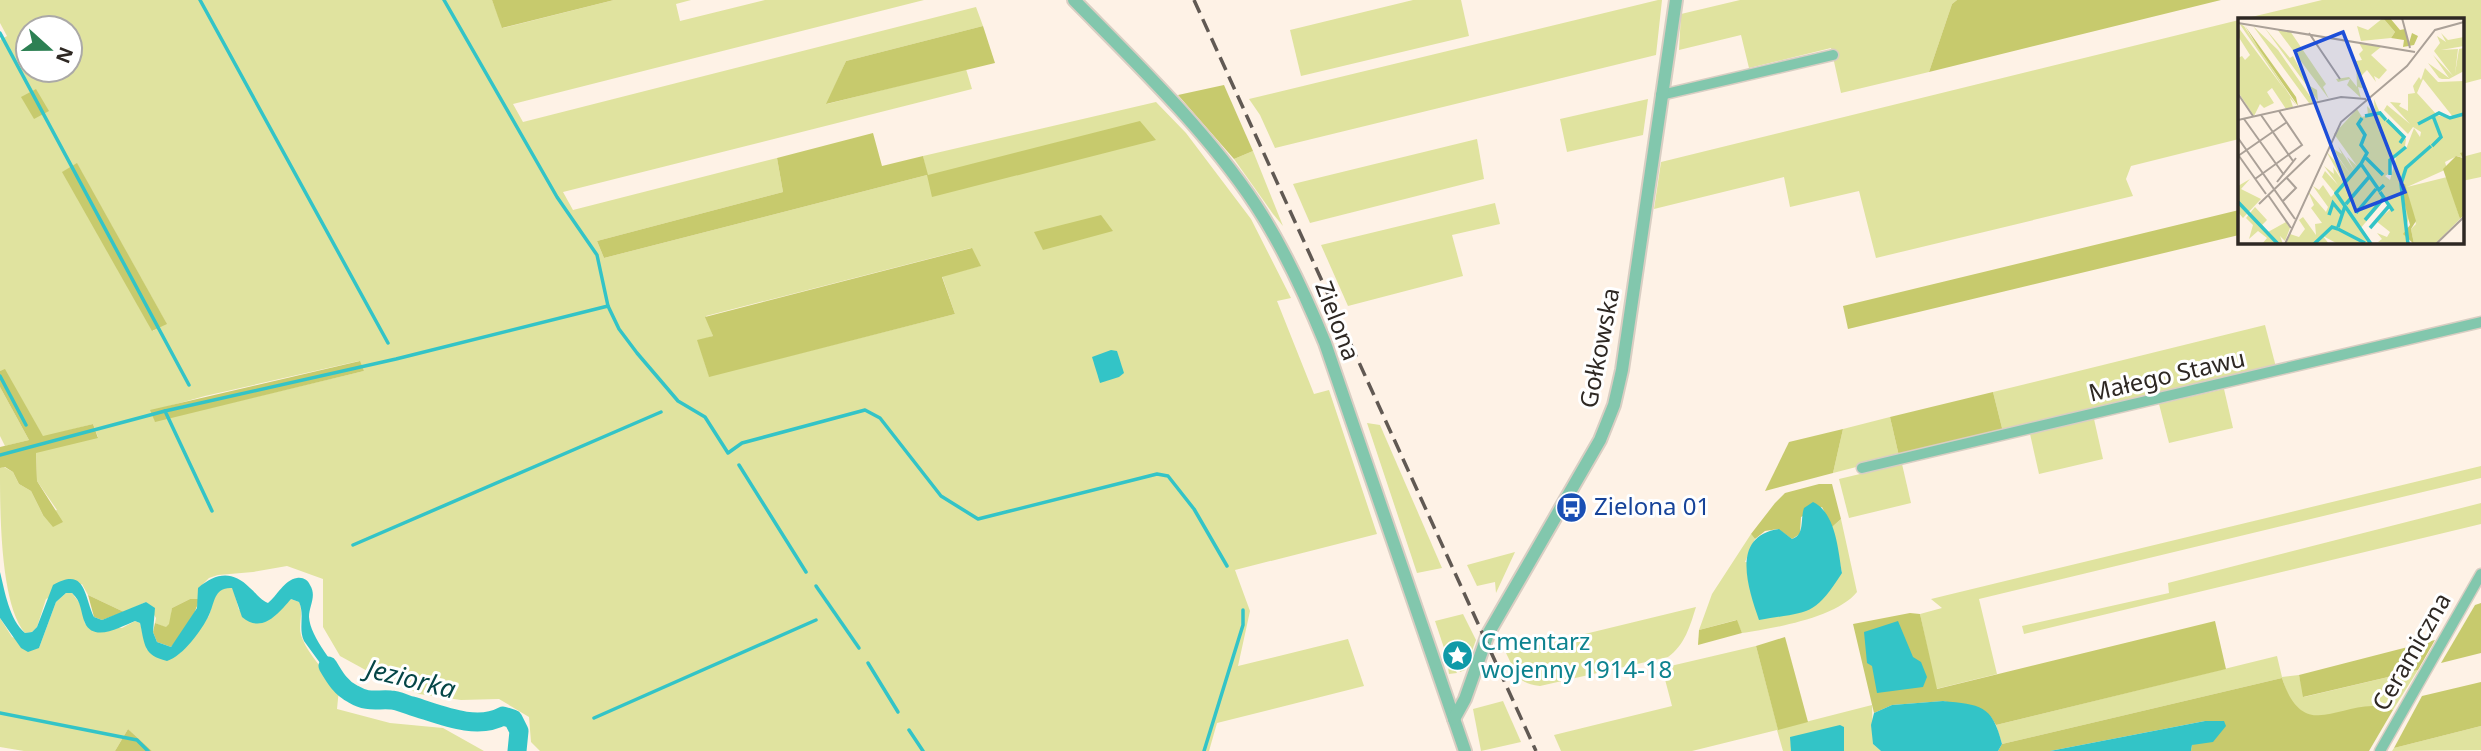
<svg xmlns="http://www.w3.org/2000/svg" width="2481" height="751" font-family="'Noto Sans',sans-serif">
<rect width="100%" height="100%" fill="#fef2e6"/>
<g fill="#e0e39f" fill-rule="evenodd">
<path d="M 0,0 L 492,0 L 503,28 L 614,0 L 691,0 L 676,4 L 680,21 L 765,0 L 924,0 L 513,104 L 523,122 L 976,7 L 983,26 L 846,61 L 827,104 L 966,69 L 972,89 L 563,192 L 573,210 L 777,158 L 783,192 L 597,241 L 604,258 L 927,175 L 923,156 L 1156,102 L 1186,133 L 1251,219 L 1291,298 L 1277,301 L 1314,394 L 1329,390 L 1377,534 L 1235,570 L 1250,611 L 1238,666 L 1348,639 L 1364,686 L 1217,723 L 1209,751 L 540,751 L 531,742 L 529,717 L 499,699 L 461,700 L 419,694 L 394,681 L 382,679 L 340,656 L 323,627 L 323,579 L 287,566 L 253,572 L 218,575 L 209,578 L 199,588 L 199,599 L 190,599 L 172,608 L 170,624 L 167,628 L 155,623 L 156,618 L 146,602 L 124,612 L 88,595 L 82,584 L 46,599 L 37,627 L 32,632 L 25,633 C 0,604 0,511 0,468 L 4,467 L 13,472 L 19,484 L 31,491 L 43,515 L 57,510 L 37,481 L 36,452 L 98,437 L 93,424 L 43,437 L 5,370 L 0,371 L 0,40 L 7,36 L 0,23 ZM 28,28 L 70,28 L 70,70 L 28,70 ZM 77,164 L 166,323 L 153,331 L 63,172 ZM 971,248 L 980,266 L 942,276 L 955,314 L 709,376 L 698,341 L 713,336 L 706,316 ZM 359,361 L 364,371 L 155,421 L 151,411 L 205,396 Z"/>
<polygon points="1413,0 1461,0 1469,36 1301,76 1290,30"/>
<polygon points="1658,0 1662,0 1656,55 1275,148 1260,115 1249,99"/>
<polygon points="1740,0 1957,0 1952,4 1929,72 1841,93 1831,48 1749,68 1741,35 1679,50 1681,14"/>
<polygon points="2322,0 2481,0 2481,79 2462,84 2462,19 2243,19"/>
<polygon points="2239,20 2239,139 2131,166 2126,179 2133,196 1876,258 1859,191 1790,207 1784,177 1654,209 1661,162"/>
<polygon points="1648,99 1643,135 1567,152 1560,119"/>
<polygon points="1477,139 1484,179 1310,223 1293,184"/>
<polygon points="1253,151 1283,226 1273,214 1234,159"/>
<polygon points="2481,152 2481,177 2462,181 2462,157"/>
<polygon points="1495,203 1500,224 1452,235 1463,276 1348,306 1321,245"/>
<polygon points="2265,325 2276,367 2003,432 1993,392"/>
<polygon points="0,387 29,440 5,446 0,436"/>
<polygon points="2224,389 2233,428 2169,443 2159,404"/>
<polygon points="1890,417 1899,456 1833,473 1843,429"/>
<polygon points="2094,419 2103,459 2039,474 2030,434"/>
<polygon points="1367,423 1380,425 1442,568 1417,573"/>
<polygon points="1902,464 1911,503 1849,518 1839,479"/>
<polygon points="2481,466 2481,478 1979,599 1997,674 1936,689 1920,614 1942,608 1931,599"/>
<polygon points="2481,503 2481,524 2024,634 2022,626 2169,593 2168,583"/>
<path d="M 1841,519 L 1857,592 C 1836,618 1774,628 1742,633 L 1736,620 L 1699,630 L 1712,594 L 1751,534 L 1755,539 L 1745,562 L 1842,573 L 1832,527 Z"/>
<polygon points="1515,552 1496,593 1495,582 1477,586 1467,565"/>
<path d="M 227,587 L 233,588 L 239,610 L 291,599 L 299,602 C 304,613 298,624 301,635 C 307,654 327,673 339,689 L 337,709 L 390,723 L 443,728 L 484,751 L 152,751 L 128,729 L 115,751 L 24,751 L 0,747 L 0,618 L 12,637 L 39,648 L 56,602 L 66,593 L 72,593 L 81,605 L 85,624 L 122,628 L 135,621 L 140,623 L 147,650 L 180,653 L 209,616 L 214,597 L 220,590 Z"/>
<path d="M 1696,607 C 1690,626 1685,645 1668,657 L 1540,686 C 1516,684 1516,672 1506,653 Z"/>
<polygon points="1463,614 1476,640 1465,670 1460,672 1458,667 1455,669 1457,673 1449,674 1446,654 1435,621"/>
<polygon points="1756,646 1778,729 1872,705 1873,744 1881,751 1783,751 1777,730 1692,751 1561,751 1554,735 1672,706 1662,668"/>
<polygon points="2277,656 2282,677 2299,675 2304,697 2418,670 2393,710 2380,705 2326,722 2306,721 2293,710 2282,678 2002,744 1996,725"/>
<polygon points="1503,701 1521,742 1481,751 1473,709"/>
<polygon points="2481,726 2481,750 2392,751 2394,748"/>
</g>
<g fill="#c7ca6d">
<polygon points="492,0 614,0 502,28"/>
<polygon points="1957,0 2221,0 1929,72 1952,4"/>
<polygon points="983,26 995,63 826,104 846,61"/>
<polygon points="1224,85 1253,151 1234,159 1178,95"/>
<polygon points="36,89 49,111 34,119 21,97"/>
<polygon points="1140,121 1156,140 932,197 927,175 604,258 597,241 783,192 777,158 873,133 882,166 923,156 928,175"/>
<polygon points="77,163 167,324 152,331 62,172"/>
<polygon points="2239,210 2239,235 1848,329 1843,306"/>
<polygon points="1101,215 1113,231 1043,250 1034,232"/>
<polygon points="972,248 981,266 942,277 955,314 709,377 697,340 713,336 705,317"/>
<polygon points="360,361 364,371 155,422 150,410"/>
<polygon points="5,369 43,436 93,424 98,438 36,453 37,481 63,522 53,527 43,515 31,491 19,484 13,472 5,467 0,468 0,447 29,440 0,387 0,371"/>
<polygon points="1993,392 2003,432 1899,456 1890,417"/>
<polygon points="1843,429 1833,473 1765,491 1789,442"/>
<polygon points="1819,484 1832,484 1841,519 1832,527 1822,507 1801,517 1800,534 1792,539 1778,529 1765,531 1755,539 1751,534 1775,503 1785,493"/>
<polygon points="88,595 124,612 102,620 94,617"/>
<path d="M 190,599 L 199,599 C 195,617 183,634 171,647 L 157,642 L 153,632 L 155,623 L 166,627 L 169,624 L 172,608 Z"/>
<polygon points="2481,603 2481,653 2441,663 2475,605"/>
<polygon points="1910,613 1920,614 1937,689 2215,621 2226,669 1996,725 1991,717 1944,701 1892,705 1874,713 1853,624"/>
<polygon points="1737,620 1742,633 1698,645 1699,630"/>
<polygon points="1785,637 1808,722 1778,730 1756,646"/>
<polygon points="2435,640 2418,670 2303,697 2299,675"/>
<path d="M 2282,678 C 2306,751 2346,691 2393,710 L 2369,751 L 2191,751 L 2192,745 L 2224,721 L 2205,721 L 2050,751 L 1998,751 L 2002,744 Z"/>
<polygon points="2481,682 2481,726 2394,748 2422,696"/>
<polygon points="128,729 152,751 115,751"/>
</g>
<g fill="#33c4c7">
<polygon points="1111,350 1117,351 1124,373 1119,377 1100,383 1092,357"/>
<path d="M 1813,502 C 1836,513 1838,550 1842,573 C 1813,618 1809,611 1759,620 C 1748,588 1730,536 1779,529 L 1792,539 C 1805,535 1800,520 1804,508 Z"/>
<path d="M 0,572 C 5,592 9,619 25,633 L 32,632 L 37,627 L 53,585 C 86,566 84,596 94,617 L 102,620 L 146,602 L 155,608 L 153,632 L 157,642 L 171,647 L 197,608 L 198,588 C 216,573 232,570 250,588 C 256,593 260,600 268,603 C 277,596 284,580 297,578 C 303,577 308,580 310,585 C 317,596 309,606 309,617 C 310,637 336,667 348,683 L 339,689 L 304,641 C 298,628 305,615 299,602 L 291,599 C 278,614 262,634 242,617 L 232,588 C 214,587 215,602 209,615 C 202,630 183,656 167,661 C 143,655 145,645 140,623 L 135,621 C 122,626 94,643 85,623 C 80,611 82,602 72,593 L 66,593 L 56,602 L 39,648 L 28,652 L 21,648 L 0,618 Z"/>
<polygon points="1898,621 1913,657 1921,662 1927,677 1923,687 1877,693 1872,666 1867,663 1864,632"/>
<path d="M 1943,701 C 1980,705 1992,704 2002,744 L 1998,751 L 1881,751 L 1873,744 L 1871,725 L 1874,713 L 1892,705 Z"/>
<polygon points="2205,721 2224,721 2226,726 2213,742 2192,745 2191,751 2050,751"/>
<polygon points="1840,725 1844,727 1844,751 1791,751 1790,737"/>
</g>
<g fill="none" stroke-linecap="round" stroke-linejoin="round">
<g stroke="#33c4c7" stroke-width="3.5">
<polyline points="200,0 388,343"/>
<polyline points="444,0 557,197 597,255 608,306"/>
<polyline points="0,33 189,385"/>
<polyline points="0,376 26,425"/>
<polyline points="0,455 165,411"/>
<polyline points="739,465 806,572"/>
<polyline points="212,511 165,411 396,359 608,306 619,329 637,353 678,401 705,417 728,453 742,443 865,410 880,418 941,496 978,519 1157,474 1168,476 1194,509 1227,566"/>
<polyline points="353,545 661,412"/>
<polyline points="816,586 859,648"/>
<polyline points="868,663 898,712"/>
<polyline points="0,713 137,740 148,751"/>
<polyline points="594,718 816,620"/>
<polyline points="909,730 923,751"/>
<polyline points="1204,751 1243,625 1243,610"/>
</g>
<path stroke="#33c4c7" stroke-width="19" d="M 328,666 C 335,678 341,688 353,694 C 368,703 376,699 391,700 C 397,700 405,704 412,706 C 439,714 476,731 503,716 L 513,719 L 519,731 L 517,751"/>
<defs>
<g id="minor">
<polyline points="1661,95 1833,55"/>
<polyline points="1862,468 2481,322"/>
<polyline points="2380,751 2481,574"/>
</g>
<g id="tertiary">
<path d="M 1074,0 C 1136,63 1206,130 1255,204 C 1284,248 1305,294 1325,343 L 1465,751"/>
<polyline points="1454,719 1465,699 1488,634 1600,440 1614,405 1622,370 1676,0"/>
</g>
</defs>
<use href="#minor" stroke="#d9cec3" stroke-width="13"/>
<use href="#tertiary" stroke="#d9cec3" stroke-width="16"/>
<use href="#minor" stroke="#82c7ad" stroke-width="10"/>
<use href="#tertiary" stroke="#82c7ad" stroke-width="12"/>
<polyline stroke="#615953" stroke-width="3.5" stroke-dasharray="14 7" stroke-linecap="butt" points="1194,0 1536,751"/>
</g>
<defs>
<symbol id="bus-disc" viewBox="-11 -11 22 22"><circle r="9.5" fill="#1a4fb4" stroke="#fff"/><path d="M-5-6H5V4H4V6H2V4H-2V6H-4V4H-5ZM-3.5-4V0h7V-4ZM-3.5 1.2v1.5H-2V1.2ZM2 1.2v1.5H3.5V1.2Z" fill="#fff"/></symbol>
<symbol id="sight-disc" viewBox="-11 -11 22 22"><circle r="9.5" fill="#0f9aa8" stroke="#fff"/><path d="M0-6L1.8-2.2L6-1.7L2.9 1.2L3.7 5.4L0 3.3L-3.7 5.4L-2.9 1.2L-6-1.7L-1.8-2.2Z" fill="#fff"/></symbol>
</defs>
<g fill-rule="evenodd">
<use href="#bus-disc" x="1554" y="490" width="35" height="35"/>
<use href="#sight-disc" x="1440" y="638" width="35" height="35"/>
</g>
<g text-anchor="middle" stroke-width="6" stroke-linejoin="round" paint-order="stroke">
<g font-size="24" fill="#2e2823" stroke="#fff">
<text transform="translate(1337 321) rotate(69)" y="8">Zielona</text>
<text transform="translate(1600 348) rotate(-79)" y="8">Gołkowska</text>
<text transform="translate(2167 376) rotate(-13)" y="8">Małego Stawu</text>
<text transform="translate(2412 652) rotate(-60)" y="8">Ceramiczna</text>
</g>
<g font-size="24" fill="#164399" stroke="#fff" text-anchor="start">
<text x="1594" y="515">Zielona 01</text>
</g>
<g font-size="24" fill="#0d838f" stroke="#fff" text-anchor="start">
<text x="1481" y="650">Cmentarz<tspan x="1481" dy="28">wojenny 1914-18</tspan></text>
</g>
<g font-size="26" font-style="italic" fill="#054647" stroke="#fff">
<text transform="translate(411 679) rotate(14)" y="9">Jeziorka</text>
</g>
</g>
<g transform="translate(2238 18)">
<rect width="226" height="226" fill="#fef2e6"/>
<path d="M 145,0 L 157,14 L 153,20 L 123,23 L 119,8 L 130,12 ZM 1,5 L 6,8 L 59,88 L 52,80 L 55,89 L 48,91 L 34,70 L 29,74 L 36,85 L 26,90 L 22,86 L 16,98 L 0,74 L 0,40 L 4,38 L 7,42 L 12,37 L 0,18 L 0,9 L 47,72 ZM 15,8 L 40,32 L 76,84 L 71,85 ZM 26,9 L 52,40 L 55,38 L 70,67 L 79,72 L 80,83 ZM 39,11 L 52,13 L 88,66 L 85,69 L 91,81 ZM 203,15 L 210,22 L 226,19 L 226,28 L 203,32 L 220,31 L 217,56 L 221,31 L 226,30 L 226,53 L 211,61 L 204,61 L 201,60 L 190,45 L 211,60 L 195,37 L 215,58 L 196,33 L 202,25 L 199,18 L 208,24 ZM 121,25 L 143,29 L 133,37 L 149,52 L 141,61 L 136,58 L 138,64 L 129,52 L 125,56 L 121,61 L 130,72 L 120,69 L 123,80 L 109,67 L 112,61 L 100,64 L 98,61 L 111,59 L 119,69 L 118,43 L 124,42 L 121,36 L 125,32 ZM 187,50 L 200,64 L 226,63 L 226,96 L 215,99 L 185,61 L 179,75 L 199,97 L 210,100 L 221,99 L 226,97 L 226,140 L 219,138 L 207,144 L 209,151 L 169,169 L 209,159 L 222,201 L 197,226 L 176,226 L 173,211 L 178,206 L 167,167 L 172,197 L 167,212 L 172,226 L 140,224 L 144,221 L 139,215 L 149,219 L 152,214 L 138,203 L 154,190 L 149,179 L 122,211 L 132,226 L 100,226 L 85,218 L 91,226 L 48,226 L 52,216 L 61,219 L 67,211 L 61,202 L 65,199 L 78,217 L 77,206 L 84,205 L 73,190 L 76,187 L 70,173 L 88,194 L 90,189 L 75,168 L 81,172 L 85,167 L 93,179 L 97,175 L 84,159 L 87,153 L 100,167 L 86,148 L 96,156 L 95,149 L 106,165 L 88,133 L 102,149 L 95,133 L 113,157 L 94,130 L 104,136 L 100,128 L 116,152 L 109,139 L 119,148 L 96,116 L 119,91 L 124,99 L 130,97 L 129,88 L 137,96 L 136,81 L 142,95 L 168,121 L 167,128 L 151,141 L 152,155 L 147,158 L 152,162 L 159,136 L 168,131 L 176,110 L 182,119 L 183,114 L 175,109 L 170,116 L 146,92 L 149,87 L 172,106 L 152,84 L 163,85 L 161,88 L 170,93 L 170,76 L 177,75 L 175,68 L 181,59 L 183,62 ZM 12,161 L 3,171 L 23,181 L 5,200 L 0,194 L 0,168 ZM 17,189 L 29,202 L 24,207 L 30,214 L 48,204 L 52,210 L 47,223 L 42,218 L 45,226 L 24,226 L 29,220 L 20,213 L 11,221 L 15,207 L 8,200 Z" fill="#e0e39f"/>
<path d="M 145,0 L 152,0 L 162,12 L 167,11 L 171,25 L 174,15 L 180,18 L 176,27 L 165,29 L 166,22 L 153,20 L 157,14 ZM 7,8 L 58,79 L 60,88 L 21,31 ZM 226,134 L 226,197 L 222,201 L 205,151 L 218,138 L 225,140 L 222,135 ZM 167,154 L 164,166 L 167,166 L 178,203 L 173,211 L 176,226 L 165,216 L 172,207 L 162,167 Z" fill="#c7ca6d"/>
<path fill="none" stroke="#33c4c7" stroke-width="3.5" d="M 127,98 L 142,95 L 148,102M 124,100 L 120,106 L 127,117 L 123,127 L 129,135 L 123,146 L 141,172 L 146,167M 149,102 L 166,119 L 162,125M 180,106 L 201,95 L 212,100 L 226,96M 194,128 L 203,119 L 195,98M 128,140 L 145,157M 123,146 L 98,175 L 133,226M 152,157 L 152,142 L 168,129M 142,174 L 155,193M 0,184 L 40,226M 108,186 L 131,159M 118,195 L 138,171M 91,197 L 95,185 L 104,196M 127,202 L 145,181M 100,209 L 107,188M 132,210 L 151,188M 100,211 L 127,225M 76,226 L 94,209 L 100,211M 170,226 L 163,166 L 168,150 L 193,128"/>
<path fill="none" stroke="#aba198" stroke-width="2" d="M 164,0 L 172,30M 0,5 L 177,34M 71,15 L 102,61M 0,76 L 15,98M 23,97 L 55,143M 6,101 L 46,157M 0,102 L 103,79 L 128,81M 0,120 L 57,201M 0,138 L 49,104M 1,138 L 28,176M 17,161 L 64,127 L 41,93M 39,164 L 58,140M 30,177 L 53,210M 44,184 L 58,170 L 48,159M 21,186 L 72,137M 47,226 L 103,104 L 169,48 L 197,12 L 226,4M 198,226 L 226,199"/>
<path fill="#1d4ed8" fill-opacity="0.15" stroke="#1d4ed8" stroke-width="3.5" d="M 105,14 L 167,174 L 118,193 L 57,33 Z"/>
<rect width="226" height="226" fill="none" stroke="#2e2823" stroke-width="3.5"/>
</g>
<g transform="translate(49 49) rotate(111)"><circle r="33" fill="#ffffff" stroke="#aba9a7" stroke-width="2"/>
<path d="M0-5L12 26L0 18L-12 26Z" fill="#2d8053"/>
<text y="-10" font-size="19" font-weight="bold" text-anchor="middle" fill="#2e2823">N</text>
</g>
</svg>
